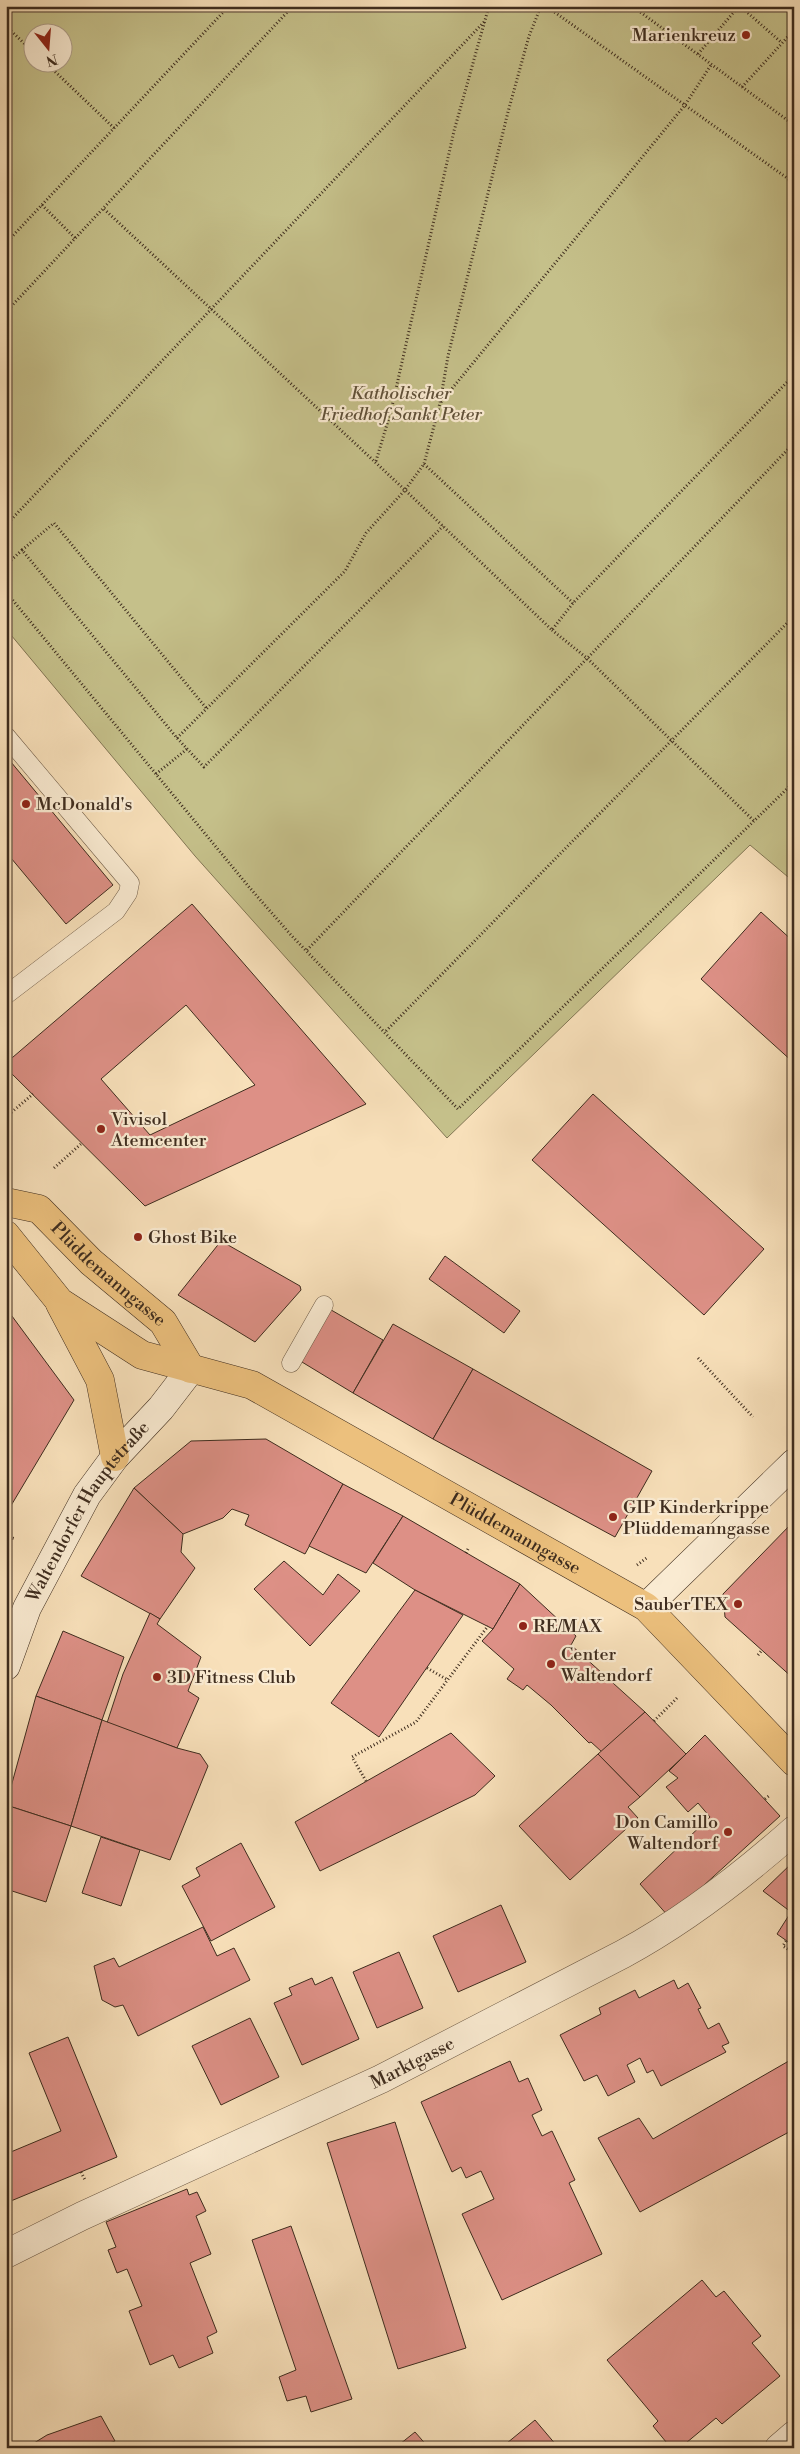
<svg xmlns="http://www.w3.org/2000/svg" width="800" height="2454" font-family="'Libre Bodoni',serif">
<rect width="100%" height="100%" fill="#f8e0ba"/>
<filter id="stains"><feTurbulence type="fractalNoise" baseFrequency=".004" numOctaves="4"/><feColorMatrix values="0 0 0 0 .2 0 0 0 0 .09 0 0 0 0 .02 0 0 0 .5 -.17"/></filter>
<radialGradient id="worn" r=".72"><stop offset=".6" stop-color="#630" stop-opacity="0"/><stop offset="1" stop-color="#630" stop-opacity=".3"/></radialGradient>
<path fill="#c5c08a" stroke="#827654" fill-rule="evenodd" d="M 6,6 L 794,6 L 794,882 L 750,845 L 447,1138 L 195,856 L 6,629 ZM 32,32 L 62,32 L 62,62 L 32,62 Z"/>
<g fill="#dd9086" stroke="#3e2c1e" fill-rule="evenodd">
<polygon points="6,756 113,885 66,924 6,852"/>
<path d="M 192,904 L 366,1104 L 145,1206 L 6,1068 L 6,1063 ZM 186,1005 L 255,1085 L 150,1135 L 101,1079 Z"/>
<polygon points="761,912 794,942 794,1063 701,979"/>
<polygon points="593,1094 764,1249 704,1315 532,1160"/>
<polygon points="221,1241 300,1286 301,1290 255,1342 178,1295"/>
<polygon points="445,1256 520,1311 504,1333 429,1279"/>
<polygon points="326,1307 383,1340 353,1393 297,1359"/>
<polygon points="6,1308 74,1400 6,1514"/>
<polygon points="393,1324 473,1369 433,1439 353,1393"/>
<polygon points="473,1369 652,1471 615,1537 433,1439"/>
<polygon points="266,1439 343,1484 305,1554 245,1525 249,1515 232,1509 223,1518 183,1534 134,1488 191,1441"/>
<polygon points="343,1484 403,1516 366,1573 309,1546"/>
<polygon points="134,1488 183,1534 181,1552 195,1568 160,1619 81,1576"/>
<polygon points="403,1516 520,1584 493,1629 415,1590 373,1563"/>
<polygon points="794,1521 794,1679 725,1617 723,1594"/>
<polygon points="284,1561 323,1595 338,1574 360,1591 310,1646 254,1589"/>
<polygon points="520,1584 576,1636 571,1645 645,1712 602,1752 591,1742 589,1743 551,1705 527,1685 523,1690 507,1679 514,1669 482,1641 493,1629"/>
<polygon points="415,1590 463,1615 379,1737 331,1703"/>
<polygon points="150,1613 160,1619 157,1624 201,1657 188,1691 199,1698 177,1748 107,1723 123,1674"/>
<polygon points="63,1631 124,1657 102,1720 36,1696"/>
<polygon points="36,1696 102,1720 71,1826 6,1805"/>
<polygon points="645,1712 686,1754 640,1797 598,1754"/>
<polygon points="102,1720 177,1748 200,1754 208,1766 170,1860 71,1826"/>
<polygon points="451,1733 495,1776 475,1795 320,1871 295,1822"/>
<polygon points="705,1735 780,1816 669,1917 640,1884 710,1817 698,1803 688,1812 666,1787 678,1778 669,1771"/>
<polygon points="598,1754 640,1797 628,1807 638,1818 570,1880 519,1826"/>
<polygon points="6,1805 71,1826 46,1902 6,1889"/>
<polygon points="101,1837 140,1850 121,1906 82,1893"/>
<polygon points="241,1843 275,1907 211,1941 182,1886 200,1876 196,1868"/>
<polygon points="794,1861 794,1946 777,1934 791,1912 763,1891"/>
<polygon points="501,1905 526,1962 458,1992 433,1936"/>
<polygon points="203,1927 217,1956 234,1948 250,1980 138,2036 123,2005 115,2007 102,2000 94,1966 114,1958 119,1967"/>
<polygon points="399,1952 423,2008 377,2028 353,1972"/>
<polygon points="332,1977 359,2039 302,2065 274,2003 292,1995 289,1988 312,1978 315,1985"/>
<polygon points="674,1980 678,1989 688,1983 701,2008 698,2009 708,2029 719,2023 729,2043 722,2046 726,2052 661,2086 653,2070 647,2073 640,2058 627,2065 635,2082 608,2096 597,2075 584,2081 560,2035 601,2014 599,2008 635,1990 639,1998"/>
<polygon points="250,2018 279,2077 221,2105 192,2046"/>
<polygon points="68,2037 117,2157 6,2203 6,2154 61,2131 29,2053"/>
<polygon points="794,2058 794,2138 789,2132 640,2212 598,2138 639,2118 653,2139"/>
<polygon points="510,2061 519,2082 528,2078 542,2110 532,2115 542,2136 552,2131 575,2180 569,2183 602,2254 502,2300 462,2214 494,2199 481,2171 466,2178 461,2167 452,2172 421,2102"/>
<polygon points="395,2122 466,2348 398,2369 327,2143"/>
<polygon points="187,2189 189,2195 197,2192 206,2211 196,2216 211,2254 190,2263 217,2332 207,2337 213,2353 179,2368 173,2355 150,2365 129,2311 142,2306 127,2269 117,2273 108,2250 116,2247 106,2222"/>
<polygon points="291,2226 352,2399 311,2412 306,2396 287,2401 279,2377 296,2370 252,2240"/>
<polygon points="702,2280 716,2297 724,2291 761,2336 752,2343 780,2376 722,2424 716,2418 680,2448 671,2448 653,2426 658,2421 607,2360"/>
<polygon points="101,2416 115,2441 96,2448 26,2448 47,2435"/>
<polygon points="535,2420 557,2446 554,2448 501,2448"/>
<polygon points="415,2432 429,2448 395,2448"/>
</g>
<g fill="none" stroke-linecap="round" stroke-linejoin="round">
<defs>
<g id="lane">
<polyline points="6,736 130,883 128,893 116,911 6,995"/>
<polyline points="291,1363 324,1305"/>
</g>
<g id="street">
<path id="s1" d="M 6,2254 L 82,2216 L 381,2079 L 623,1954 C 684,1921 741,1877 794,1830"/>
<polyline points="779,2448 794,2435"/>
</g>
<g id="secondary">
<polyline points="646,1607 794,1463"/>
<path id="s2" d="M 6,1666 L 27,1608 L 87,1495 L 115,1457 L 161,1408 L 191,1369"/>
</g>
<g id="primary">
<path id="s3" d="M 6,1202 L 39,1209 L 91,1262 L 163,1322 L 191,1369"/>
<path id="s4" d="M 6,1235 L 60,1302 L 142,1355 L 252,1385 L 646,1607 L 794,1762"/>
<polyline points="60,1304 100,1380 115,1457"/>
</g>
</defs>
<use href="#lane" stroke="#6c5945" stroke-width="19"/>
<use href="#street" stroke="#6c5945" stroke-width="29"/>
<use href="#secondary" stroke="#3e2c1e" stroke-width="29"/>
<use href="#primary" stroke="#3e2c1e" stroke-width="29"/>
<g stroke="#3e2c1e" stroke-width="3" stroke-dasharray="1 2.5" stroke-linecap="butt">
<polyline points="546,6 794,183"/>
<polyline points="632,6 794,125"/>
<polyline points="740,6 782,43"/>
<polyline points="6,26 32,51"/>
<polyline points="698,54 739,6"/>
<polyline points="45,62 114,128"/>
<polyline points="742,87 794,30"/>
<polyline points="42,205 76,239"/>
<polyline points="104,209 405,490 424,464 440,403 448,356 508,112 529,36 541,6"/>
<polyline points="6,243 229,6"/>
<polyline points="6,312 293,6"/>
<polyline points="441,402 685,105 711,65"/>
<polyline points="376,461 391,411 454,131 489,6"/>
<polyline points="424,464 573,603"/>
<polyline points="6,525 484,22"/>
<polyline points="22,550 54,523 207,709"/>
<polyline points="6,565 22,550 177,738 204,767 443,526"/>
<polyline points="6,592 249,887 291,935 458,1109 794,782"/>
<polyline points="552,630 588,659 754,821"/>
<polyline points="177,738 345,571 366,533 405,490 552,630 573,603 794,375"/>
<polyline points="156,774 187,749"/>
<polyline points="307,950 794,443"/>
<polyline points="386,1031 794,616"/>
<polyline points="794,1092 792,1094 794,1096"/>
<polyline points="6,1117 33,1094"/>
<polyline points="54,1168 82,1143"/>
<polyline points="698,1358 753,1417"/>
<polyline points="6,1536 15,1539"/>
<polyline points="466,1553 469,1547"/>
<polyline points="637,1565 648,1557"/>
<polyline points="717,1607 724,1607"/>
<polyline points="758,1655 762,1650"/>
<polyline points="427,1668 448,1680"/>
<polyline points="654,1721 677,1698"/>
<polyline points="366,1781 352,1757 416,1722 488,1626"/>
<polyline points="765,1799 769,1796"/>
<polyline points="786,1941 783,1946 794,1953"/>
<polyline points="81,2172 85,2180"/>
</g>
<use href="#lane" stroke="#faebd2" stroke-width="18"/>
<use href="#street" stroke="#faebd2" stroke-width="28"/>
<use href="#secondary" stroke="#faebd2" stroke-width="28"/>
<use href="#primary" stroke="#ecc07d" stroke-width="28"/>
</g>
<g fill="#8f2418" stroke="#faebd2" stroke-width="2">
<circle cx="746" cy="35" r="5"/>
<circle cx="26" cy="804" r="5"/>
<circle cx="101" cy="1129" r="5"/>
<circle cx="138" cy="1237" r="5"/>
<circle cx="613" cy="1517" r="5"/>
<circle cx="738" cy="1604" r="5"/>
<circle cx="523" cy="1626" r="5"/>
<circle cx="551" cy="1664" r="5"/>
<circle cx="157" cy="1677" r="5"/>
<circle cx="728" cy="1832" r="5"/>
</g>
<g text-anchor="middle" stroke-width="4.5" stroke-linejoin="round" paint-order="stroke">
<g font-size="18" fill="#3e2c1e" stroke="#faebd2" text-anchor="start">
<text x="736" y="41" text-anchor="end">Marienkreuz</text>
<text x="36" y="810">McDonald's</text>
<text x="111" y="1125">Vivisol<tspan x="111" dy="21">Atemcenter</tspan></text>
<text x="148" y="1243">Ghost Bike</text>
<text x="623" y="1513">GIP Kinderkrippe<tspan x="623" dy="21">Plüddemanngasse</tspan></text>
<text x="728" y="1610" text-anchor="end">SauberTEX</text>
<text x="533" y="1632">RE/MAX</text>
<text x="561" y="1660">Center<tspan x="561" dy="21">Waltendorf</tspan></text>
<text x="167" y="1683">3D Fitness Club</text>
<text x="718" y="1828" text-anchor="end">Don Camillo<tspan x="718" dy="21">Waltendorf</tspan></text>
</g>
<g font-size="18" font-style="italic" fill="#605139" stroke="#faebd2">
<text x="401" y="399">Katholischer<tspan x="401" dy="21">Friedhof Sankt Peter</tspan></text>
</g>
<g font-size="18" fill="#3e2c1e" stroke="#faebd2">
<text dy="6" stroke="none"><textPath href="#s3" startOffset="129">Plüddemanngasse</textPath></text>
<text dy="6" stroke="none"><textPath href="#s2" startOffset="176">Waltendorfer Hauptstraße</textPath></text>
<text dy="6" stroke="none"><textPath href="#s4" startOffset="600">Plüddemanngasse</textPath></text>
<text dy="6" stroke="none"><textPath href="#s1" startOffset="449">Marktgasse</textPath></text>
</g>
</g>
<rect width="800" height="2454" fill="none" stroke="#f8e0ba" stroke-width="25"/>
<rect x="8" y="8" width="785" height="2439" fill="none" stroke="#3e2c1e" stroke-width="2.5"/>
<rect x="12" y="12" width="775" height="2429" fill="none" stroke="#3e2c1e"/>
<g transform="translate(48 48) rotate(163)"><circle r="24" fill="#faebd2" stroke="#af9f8a"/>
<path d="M0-4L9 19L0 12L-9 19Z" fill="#8f2418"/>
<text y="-8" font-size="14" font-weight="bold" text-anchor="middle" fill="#3e2c1e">N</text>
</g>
<rect width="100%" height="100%" filter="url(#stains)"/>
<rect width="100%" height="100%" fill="url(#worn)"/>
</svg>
